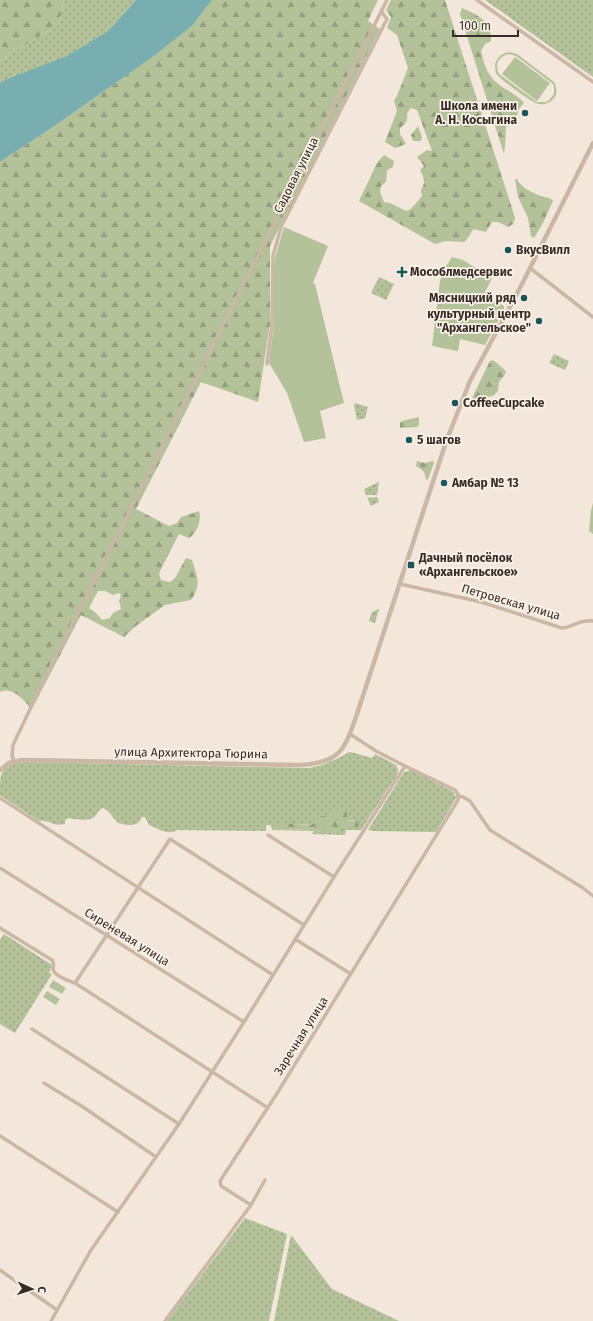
<svg xmlns="http://www.w3.org/2000/svg" width="593" height="1321" font-family="'Fira Sans',sans-serif">
<defs>
<pattern id="grass-dots" width="8" height="8" patternUnits="userSpaceOnUse"><rect width="8" height="8" fill="#b4c29a"/><path d="M2 2h.1M6 6h.1" fill="none" stroke="#939e7e" stroke-width="1.8" stroke-linecap="round"/></pattern>
<pattern id="forest-firs" width="22" height="20" patternUnits="userSpaceOnUse"><rect width="22" height="20" fill="#b4c29a"/><path d="M5 1l3.5 6h-7zM16 11l3.5 6h-7z" fill="#939e7e"/></pattern>
</defs>
<rect width="100%" height="100%" fill="#f2e7da"/>
<g fill="url(#grass-dots)" fill-rule="evenodd">
<polygon points="64,0 136,0 108,31 67,57 7,79 0,83 0,61 59,24"/>
<polygon points="485,0 593,0 593,77"/>
<polygon points="379,277 394,284 386,300 371,293"/>
<polygon points="554,354 569,361 565,370 549,363"/>
<polygon points="355,403 368,407 365,418 357,420 354,406"/>
<polygon points="379,482 377,495 366,495 364,489"/>
<polygon points="377,497 379,502 371,506 367,498"/>
<polygon points="379,609 375,623 369,621 372,612"/>
<path d="M 349,752 C 357,753 364,756 372,758 L 375,754 L 396,765 L 398,769 L 397,775 L 361,830 L 346,830 L 345,835 L 312,834 L 314,831 L 272,830 L 271,825 L 266,825 L 266,831 L 177,830 C 168,836 157,828 149,825 L 145,817 L 142,817 C 141,819 140,821 139,822 C 134,827 122,825 117,822 C 112,817 110,811 103,808 C 98,810 98,814 94,817 C 88,822 75,819 68,818 L 65,820 L 65,824 C 52,827 50,819 39,821 L 0,795 C 0,771 0,765 26,762 L 309,768 C 324,765 336,760 349,752 ZM 337,810 L 347,810 L 347,820 L 354,820 L 356,828 L 339,828 C 331,835 325,834 316,830 L 274,829 L 298,824 L 311,825 L 314,823 L 314,817 C 319,814 322,815 326,817 Z"/>
<polygon points="411,770 454,792 456,798 436,832 374,831 368,830 404,772"/>
<polygon points="4,934 52,965 49,973 52,974 15,1033 0,1024 0,940"/>
<polygon points="245,1218 287,1234 269,1321 167,1321"/>
<polygon points="291,1235 332,1289 399,1321 274,1321"/>
</g>
<g fill="url(#forest-firs)" fill-rule="evenodd">
<polygon points="0,0 64,0 59,24 0,61"/>
<path d="M 212,0 L 378,0 L 368,21 L 380,29 L 270,246 L 270,324 L 258,402 L 201,382 L 136,509 L 169,526 L 177,523 L 181,517 L 199,511 C 202,520 197,533 189,538 L 179,534 L 159,573 L 161,580 L 170,582 L 175,578 L 186,558 L 192,560 C 197,577 202,584 191,600 L 165,605 L 136,626 L 124,637 L 81,615 L 32,709 C 24,701 13,686 0,692 L 0,162 L 56,125 L 154,56 L 192,26 ZM 98,591 L 105,591 L 113,595 L 119,593 L 121,595 L 119,601 L 121,609 L 113,613 L 110,618 L 102,620 L 96,613 L 89,608 Z"/>
<path d="M 391,0 L 445,0 L 511,205 L 515,218 L 513,224 L 508,227 L 498,222 L 492,222 L 486,232 L 474,229 C 470,233 469,238 464,242 L 446,241 L 435,244 L 359,201 L 377,163 L 384,155 L 394,161 L 393,167 L 387,170 L 386,182 L 381,186 L 380,192 L 384,202 L 390,203 L 406,211 L 411,209 L 422,196 L 421,190 C 426,183 424,178 420,170 L 424,166 L 417,157 L 427,150 L 432,151 L 417,110 L 411,108 L 407,113 C 408,121 406,124 400,128 L 400,134 L 406,144 L 395,148 L 385,142 L 397,111 L 394,100 L 397,96 L 408,68 L 397,35 L 387,28 L 391,17 L 386,10 Z"/>
<path d="M 462,8 C 478,15 492,21 491,41 L 485,44 L 481,51 C 483,59 485,68 490,75 C 498,88 515,92 524,103 L 519,109 L 515,120 L 506,127 L 505,146 L 504,154 L 460,14 Z"/>
<polygon points="418,126 422,137 421,141 413,141 411,135"/>
<path d="M 515,179 L 517,179 C 520,187 533,193 541,196 C 546,198 550,197 553,201 L 543,223 L 534,238 L 531,236 L 528,218 L 518,197 Z"/>
<path d="M 493,360 L 504,369 L 506,372 C 504,377 502,378 499,382 L 498,391 L 493,396 L 487,397 L 476,406 L 473,406 L 471,400 L 490,361 Z"/>
<polygon points="419,417 419,425 417,427 400,428 400,423 402,421"/>
<path d="M 417,461 L 425,463 L 433,461 L 434,463 L 428,479 L 426,480 C 425,471 423,470 416,466 Z"/>
<path d="M 337,810 L 347,810 L 347,820 L 357,821 L 359,823 L 359,826 L 356,828 L 339,828 C 331,835 325,834 316,830 L 274,829 L 274,825 L 282,823 L 311,825 L 314,823 L 314,817 C 319,814 322,815 326,817 L 331,812 Z"/>
</g>
<g fill="#b4c29a" fill-rule="evenodd">
<path d="M 509,52 L 517,54 L 554,82 C 557,88 558,94 553,99 C 550,103 544,105 539,104 C 532,103 503,81 497,75 C 492,64 497,54 509,52 ZM 509,54 L 516,56 L 552,83 L 554,86 L 554,94 L 549,100 L 546,102 L 537,102 L 499,74 C 494,64 499,56 509,54 Z"/>
<polygon points="515,57 550,83 537,101 502,74"/>
<polygon points="284,227 328,246 313,283 315,284 344,403 320,411 326,438 304,442 287,393 269,363 274,323 273,278 275,258"/>
<polygon points="452,257 463,260 492,278 483,296 504,306 504,310 485,345 460,339 458,351 432,346 440,281 443,271"/>
<polygon points="593,503 593,534 589,531 591,510"/>
<polygon points="53,980 66,988 62,994 49,987"/>
<polygon points="47,991 60,999 56,1005 43,997"/>
</g>
<polygon fill="#78aeb0" points="136,0 212,0 192,26 154,56 56,125 0,162 0,83 7,79 67,56 108,31"/>
<g fill="none" stroke-linecap="round" stroke-linejoin="round">
<g stroke="#cbb7a6" stroke-width="3.5">
<polyline points="477,0 593,82"/>
<polyline points="530,268 593,317"/>
<polyline points="267,364 272,324 273,256 281,227 387,19 381,11"/>
<path d="M 400,584 L 481,602 L 562,628 C 572,628 579,619 593,621"/>
<polyline points="14,761 12,756 13,745 43,682 387,0"/>
<polyline points="458,796 463,797 470,801 490,830 583,888 593,896"/>
<polyline points="0,798 273,975"/>
<polyline points="268,835 334,877"/>
<polyline points="0,868 244,1022"/>
<path d="M 0,928 L 52,960 C 55,964 53,965 53,969 C 54,976 69,981 75,983 L 268,1108"/>
<polyline points="295,939 351,974"/>
<polyline points="75,983 170,839 304,925"/>
<polyline points="32,1029 179,1124"/>
<polyline points="44,1083 83,1107 156,1157"/>
<polyline points="0,1136 118,1212"/>
<polyline points="251,1205 265,1180"/>
<polyline points="0,1270 57,1310"/>
<polyline points="51,1321 91,1250 179,1124 244,1022 334,877 405,766 376,751 350,734"/>
<polyline points="165,1321 251,1205 221,1186 220,1181 276,1095 458,800 458,794 455,790 405,766"/>
</g>
<path stroke="#cbb7a6" stroke-width="4.5" d="M 0,770 L 9,763 L 22,760 L 302,765 C 342,762 345,748 357,714 L 446,442 L 470,381 L 521,286 L 593,143"/>
</g>
<g fill="#1b5559" stroke="#faf1e7" stroke-width="1.5">
<circle cx="525" cy="113" r="4"/>
<circle cx="508" cy="250" r="4"/>
<path d="M400 266h4v4h4v4h-4v4h-4v-4h-4v-4h4z"/>
<circle cx="524" cy="298" r="4"/>
<circle cx="539" cy="321" r="4"/>
<circle cx="455" cy="403" r="4"/>
<circle cx="409" cy="440" r="4"/>
<circle cx="444" cy="483" r="4"/>
<rect x="407" y="561" width="8" height="8" rx="2"/>
</g>
<g text-anchor="middle" stroke-width="3.5" stroke-linejoin="round" paint-order="stroke">
<g font-size="12" font-weight="bold" fill="#372c27" stroke="#faf1e7" text-anchor="start">
<text x="517" y="110" text-anchor="end">Школа имени<tspan x="517" dy="14">А. Н. Косыгина</tspan></text>
<text x="516" y="254">ВкусВилл</text>
<text x="410" y="276">Мособлмедсервис</text>
<text x="516" y="302" text-anchor="end">Мясницкий ряд</text>
<text x="531" y="318" text-anchor="end">культурный центр<tspan x="531" dy="14">"Архангельское"</tspan></text>
<text x="463" y="407">CoffeeCupcake</text>
<text x="417" y="444">5 шагов</text>
<text x="452" y="487">Амбар № 13</text>
<text x="419" y="562">Дачный посёлок<tspan x="419" dy="14">«Архангельское»</tspan></text>
</g>
<g font-size="12" fill="#372c27" stroke="#faf1e7">
<text transform="translate(296 175) rotate(-63)" y="4">Садовая улица</text>
<text transform="translate(511 602) rotate(16)" y="4">Петровская улица</text>
<text transform="translate(191 753) rotate(1)" y="4">улица Архитектора Тюрина</text>
<text transform="translate(127 937) rotate(32)" y="4">Сиреневая улица</text>
<text transform="translate(301 1036) rotate(-58)" y="4">Заречная улица</text>
</g>
</g>
<g transform="translate(32 1289) rotate(93)" stroke="#faf1e7" stroke-width="3" paint-order="stroke">
<path d="M0-3L7 15L0 10L-7 15Z" fill="#372c27"/>
<text y="-6" font-size="11" font-weight="bold" text-anchor="middle" fill="#372c27">С</text>
</g>
<path d="M453 30v6h65v-6" fill="none" stroke="#372c27" stroke-width="2"/>
<text x="459" y="30" font-size="12" fill="#372c27" stroke="#faf1e7" stroke-width="3" paint-order="stroke">100 m</text>
</svg>
